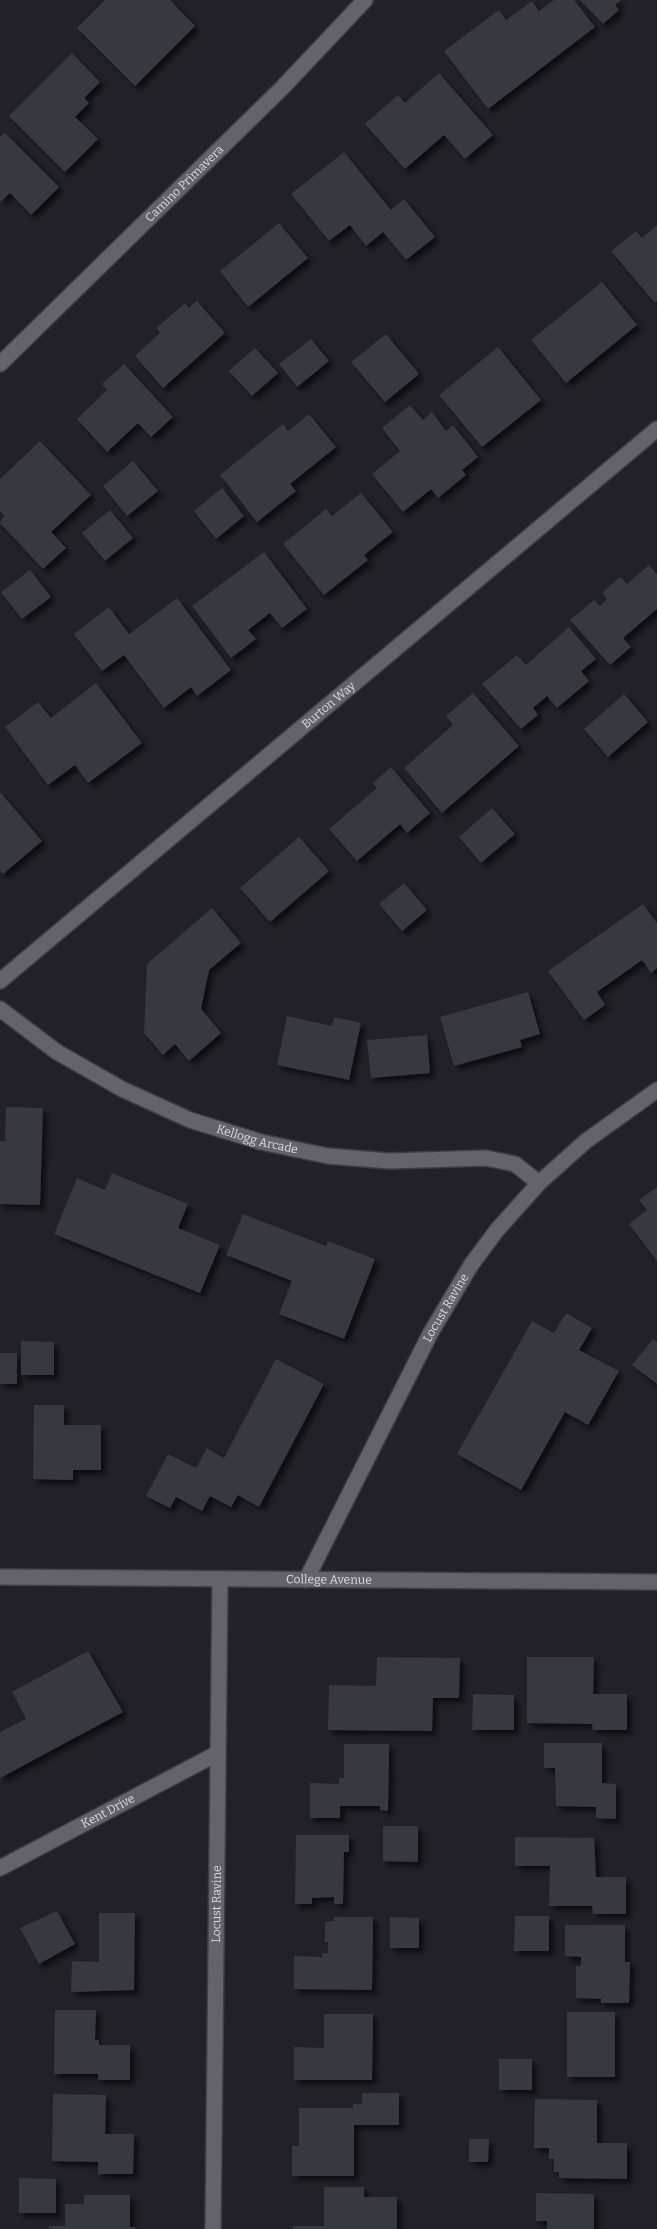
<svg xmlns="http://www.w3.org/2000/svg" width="657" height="2229" font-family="Bitter,serif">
<defs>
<filter id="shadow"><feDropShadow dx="4.5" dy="4.5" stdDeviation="2.5" flood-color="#0009"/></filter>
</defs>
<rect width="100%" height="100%" fill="#222128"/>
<g fill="#38373f" filter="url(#shadow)">
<polygon points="105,0 170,0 195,26 135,86 77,28"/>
<polygon points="554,0 574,0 595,27 488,109 444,51 499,10 506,20 532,1 539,11"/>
<polygon points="580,0 621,0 615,5 619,10 603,24"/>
<polygon points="72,53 100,82 84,98 89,103 75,117 98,139 65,172 9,116"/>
<polygon points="439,73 493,135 465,159 444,135 405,169 365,124 398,95 405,103"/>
<polygon points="5,133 59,187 31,215 10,193 0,202 0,137"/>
<polygon points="344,152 391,210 404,199 435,237 406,260 383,232 366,246 350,225 329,241 291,194"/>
<polygon points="279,223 308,258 248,307 220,271"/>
<polygon points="657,225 657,301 655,303 611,251 636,231 642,238"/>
<polygon points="602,282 637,325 566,383 531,340"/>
<polygon points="197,301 225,333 163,388 135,356 160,333 156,328 185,303 189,308"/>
<polygon points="386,334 419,374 385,402 351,362"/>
<polygon points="311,339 329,361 297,387 279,364"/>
<polygon points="498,347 541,400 482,447 439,395"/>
<polygon points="255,348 278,373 252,396 229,371"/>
<polygon points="124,364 173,417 151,437 138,423 107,452 77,419 107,390 102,384"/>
<polygon points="410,405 423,420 432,412 446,431 453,425 478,457 462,470 466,475 438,498 431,489 403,512 372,474 400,451 382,428"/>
<polygon points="309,414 336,447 290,484 296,491 257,522 220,475 283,424 288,431"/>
<polygon points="40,441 91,495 51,532 66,548 43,569 0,523 4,516 0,511 0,479"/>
<polygon points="133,461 158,491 127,516 103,486"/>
<polygon points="222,488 244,516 216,539 194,511"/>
<polygon points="361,493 393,532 364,555 368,560 324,595 283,544 326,509 332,516"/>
<polygon points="110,510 133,538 105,561 82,533"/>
<polygon points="264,552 307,609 282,628 270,613 248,630 256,639 231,658 192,606"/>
<polygon points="649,565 657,574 657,609 623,638 631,647 610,665 570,620 594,600 600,606 607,599 602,593 620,577 627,584"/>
<polygon points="30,570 51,597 22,619 1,592"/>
<polygon points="177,598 231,670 197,696 191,687 164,708 124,655 102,671 74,634 109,607 129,634"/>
<polygon points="569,627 596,659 581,671 589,681 557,708 547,696 533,708 538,715 521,729 482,684 517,655 526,665"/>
<polygon points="96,683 142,743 88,783 75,765 48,785 5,727 38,702 51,718"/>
<polygon points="473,693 519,746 442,813 404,768 453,725 446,716"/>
<polygon points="624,694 648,722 608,757 584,729"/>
<polygon points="391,767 430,813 407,833 400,824 357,861 329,829 377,788 373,783"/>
<polygon points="0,792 42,841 3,874 0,871"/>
<polygon points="492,808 515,834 481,863 459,837"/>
<polygon points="299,837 329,871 270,922 240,888"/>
<polygon points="404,883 427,910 402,931 379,904"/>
<polygon points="643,904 657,923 657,968 651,973 642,960 597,992 605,1005 584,1020 548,971"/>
<polygon points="212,908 241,943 209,970 201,1009 221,1033 189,1061 175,1044 163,1055 144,1033 147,964"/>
<polygon points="528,992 540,1034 520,1040 522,1047 454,1066 440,1017"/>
<polygon points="287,1016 332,1026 334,1017 361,1023 349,1080 277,1065"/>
<polygon points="427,1035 430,1073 371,1078 367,1040"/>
<polygon points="6,1107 43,1108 40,1205 0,1204 0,1141 5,1141"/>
<polygon points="112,1173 188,1204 178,1228 220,1245 200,1293 54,1234 77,1178 105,1190"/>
<polygon points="657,1187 657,1261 629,1224 647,1210 639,1200"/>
<polygon points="243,1214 326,1246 328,1241 375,1259 344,1339 279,1314 292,1281 226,1255"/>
<polygon points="566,1313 592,1328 579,1350 619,1371 588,1425 565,1412 521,1490 457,1454 532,1321 554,1333"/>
<polygon points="653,1339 657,1342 657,1384 632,1365"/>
<polygon points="21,1341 54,1342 54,1375 21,1375"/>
<rect x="0" y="1353" width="17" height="31"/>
<polygon points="276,1359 324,1384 259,1507 238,1495 231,1507 210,1496 202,1511 176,1497 170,1508 146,1496 168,1454 196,1468 207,1448 224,1458"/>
<polygon points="34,1405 64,1405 64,1425 101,1425 101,1470 73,1470 73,1480 33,1479"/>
<polygon points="88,1651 123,1712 0,1778 0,1732 26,1719 12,1692"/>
<polygon points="377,1657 460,1658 459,1698 433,1698 432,1731 328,1730 329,1685 376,1686"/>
<polygon points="527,1657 594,1657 593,1694 627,1694 627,1730 593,1730 592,1724 527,1723"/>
<polygon points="473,1694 514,1695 514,1730 472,1730"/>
<polygon points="544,1743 602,1743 602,1783 616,1784 616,1819 596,1818 596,1807 556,1806 555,1768 544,1768"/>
<polygon points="344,1744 389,1744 388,1811 380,1810 380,1806 340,1806 340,1818 310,1818 310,1783 339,1784 339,1778 344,1778"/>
<polygon points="383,1826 418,1826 418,1862 383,1861"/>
<polygon points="296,1835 349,1835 349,1852 344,1852 343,1904 334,1904 334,1897 312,1898 312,1904 295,1904"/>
<polygon points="515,1837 594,1838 596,1877 626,1877 626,1914 593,1914 592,1906 549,1906 550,1866 515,1866"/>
<polygon points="57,1911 75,1944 39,1964 20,1928"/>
<polygon points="99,1913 135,1913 134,1990 71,1992 72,1961 99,1962"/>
<polygon points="515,1916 549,1916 549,1951 514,1951"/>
<polygon points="334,1917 373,1917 372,1990 294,1989 294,1956 322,1957 322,1953 328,1953 328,1942 325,1942 325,1922 334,1921"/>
<polygon points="390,1917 419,1918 419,1948 390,1948"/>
<polygon points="565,1925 625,1925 625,1962 630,1962 629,2003 601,2003 601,1999 576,1998 576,1966 581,1966 581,1957 565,1956"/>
<polygon points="55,2010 96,2010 95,2040 99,2040 99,2045 130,2045 130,2080 98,2080 98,2074 54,2074"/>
<rect x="567" y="2012" width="48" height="65"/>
<polygon points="324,2014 373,2014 372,2080 294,2080 294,2047 324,2048"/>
<rect x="499" y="2059" width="33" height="31"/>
<polygon points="362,2093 399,2093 399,2125 354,2125 354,2176 292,2176 292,2146 299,2146 299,2108 353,2108 353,2104 362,2104"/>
<polygon points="53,2094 106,2095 105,2134 134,2134 133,2174 98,2174 98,2162 52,2161"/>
<polygon points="535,2099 597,2100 597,2143 627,2143 627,2179 559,2178 559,2172 554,2172 554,2159 549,2159 549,2148 534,2148"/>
<polygon points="469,2139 489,2139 488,2162 469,2162"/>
<polygon points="19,2178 56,2179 56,2213 19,2213"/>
<polygon points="324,2187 364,2187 364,2197 397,2197 397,2229 293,2229 293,2226 324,2226"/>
<polygon points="536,2193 594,2194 594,2229 547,2229 547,2221 536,2221"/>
<polygon points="84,2195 130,2195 130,2227 135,2227 135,2229 49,2229 49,2226 65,2226 65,2204 84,2204"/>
</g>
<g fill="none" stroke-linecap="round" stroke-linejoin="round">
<defs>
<g id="street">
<path id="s1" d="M 0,364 L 283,87 L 365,0"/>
<path id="s2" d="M 0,981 L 657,429"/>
<path id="s3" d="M 0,1009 L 57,1052 L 122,1089 L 190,1120 L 261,1142 L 328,1156 L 389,1161 L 486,1158 L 515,1164 L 539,1183"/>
<path id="s4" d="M 306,1580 L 430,1334 L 471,1265 L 497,1230 L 539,1183 L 586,1141 L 657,1090"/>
<path id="s5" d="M 0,1868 L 218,1753"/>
<path id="s6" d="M 213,2229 L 220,1579"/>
</g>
<g id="secondary">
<path id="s7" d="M 0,1577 L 657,1582"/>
</g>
</defs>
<use href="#street" stroke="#3d3d43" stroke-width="18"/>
<use href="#secondary" stroke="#3d3d43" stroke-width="18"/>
<use href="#street" stroke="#64636b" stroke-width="15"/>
<use href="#secondary" stroke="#64636b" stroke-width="15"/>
</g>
<g text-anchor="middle" stroke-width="4.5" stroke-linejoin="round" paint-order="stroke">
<g font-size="12" fill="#dbdbe0" stroke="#0b0b0e">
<text dy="4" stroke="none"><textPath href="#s1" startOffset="258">Camino Primavera</textPath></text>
<text dy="4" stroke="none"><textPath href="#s2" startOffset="429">Burton Way</textPath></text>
<text dy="4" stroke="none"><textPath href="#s3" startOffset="291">Kellogg Arcade</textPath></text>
<text dy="4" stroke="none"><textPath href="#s4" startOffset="306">Locust Ravine</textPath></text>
<text dy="4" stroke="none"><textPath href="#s7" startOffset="329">College Avenue</textPath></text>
<text dy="4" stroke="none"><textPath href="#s5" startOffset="122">Kent Drive</textPath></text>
<text dy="4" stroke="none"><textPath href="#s6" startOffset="325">Locust Ravine</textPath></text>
</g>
</g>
</svg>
